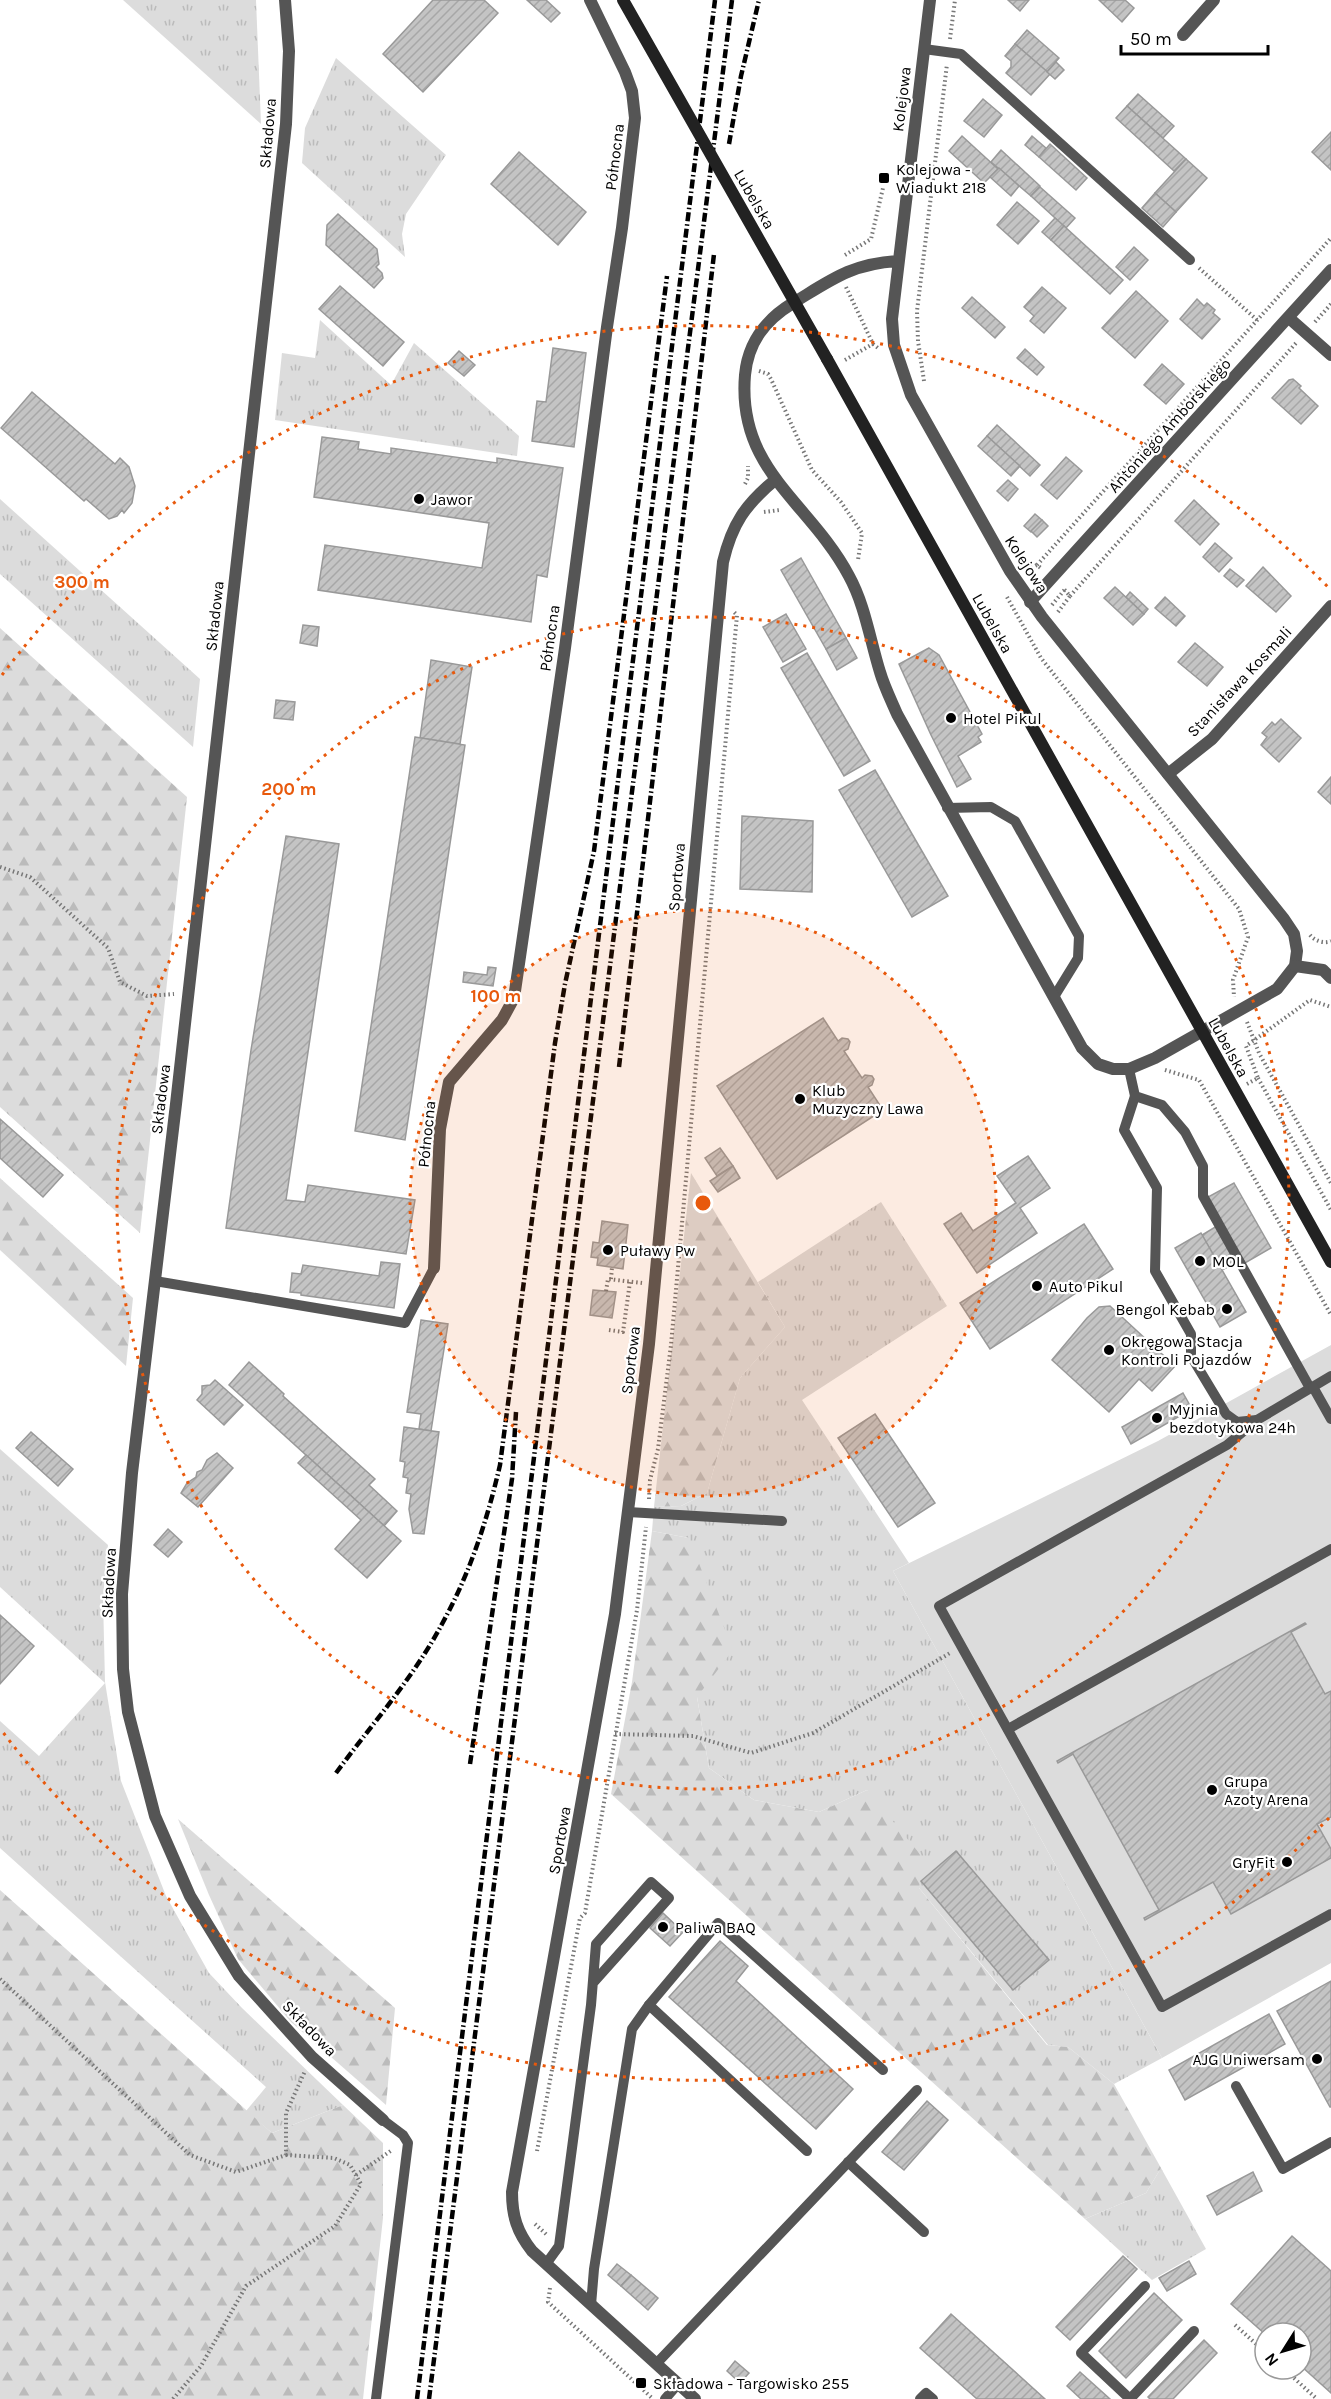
<svg xmlns="http://www.w3.org/2000/svg" width="1331" height="2399" font-family="Karla,sans-serif">
<defs>
<pattern id="grass-tufts" width="24" height="20" patternUnits="userSpaceOnUse" patternTransform="scale(1.5)"><rect width="24" height="20" fill="#dcdcdc"/><path d="M3 7l-1-3M5 7V3M7 7l1-3M15 17l-1-3M17 17v-4M19 17l1-3" fill="none" stroke="#bbb"/></pattern>
<pattern id="forest-firs" width="22" height="20" patternUnits="userSpaceOnUse" patternTransform="scale(1.5)"><rect width="22" height="20" fill="#dcdcdc"/><path d="M5 1l3.5 6h-7zM16 11l3.5 6h-7z" fill="#bbb"/></pattern>
<pattern id="building-hatch" width="6" height="6" patternUnits="userSpaceOnUse" patternTransform="scale(1.5)"><rect width="6" height="6" fill="#c4c4c4"/><path d="M-1 1l2-2M0 6l6-6M5 7l2-2" fill="none" stroke="#a7a7a7"/></pattern>
</defs>
<rect width="100%" height="100%" fill="#fff"/>
<g fill="url(#grass-tufts)">
<polygon points="123,0 256,0 261,124"/>
<polygon points="336,58 446,155 406,214 402,234 405,257 302,163 305,128"/>
<polygon points="320,320 391,385 414,343 519,436 517,456 275,420 282,353 315,358"/>
<polygon points="0,499 200,679 193,747 0,574"/>
<polygon points="881,1202 947,1306 802,1400 909,1563 893,1571 1162,2058 1114,2084 1068,2047 1048,2045 919,1888 867,1790 819,1812 754,1800 709,1768 697,1697 689,1538 652,1531 654,1507 681,1506 707,1493 740,1378 785,1327 758,1282"/>
<polygon points="0,1449 108,1545 103,1598 105,1682 121,1781 166,1896 209,1973 242,2008 343,2105 272,2133 246,2111 266,2087 0,1848 0,1721 39,1756 105,1683 0,1587"/>
<polygon points="1161,2168 1206,2249 1152,2280 1085,2219 1146,2193"/>
</g>
<g fill="url(#forest-firs)">
<polygon points="0,628 187,797 140,1233 0,1107"/>
<polygon points="691,1173 785,1327 740,1378 707,1493 681,1506 654,1507"/>
<polygon points="0,1178 133,1298 126,1366 0,1250"/>
<polygon points="652,1531 689,1538 733,1650 697,1697 709,1768 754,1800 819,1812 867,1790 924,1859 919,1888 1047,2045 1068,2047 1114,2084 1161,2168 1146,2193 1085,2219 611,1794 632,1682"/>
<polygon points="178,1819 395,2008 386,2105 291,2022 238,1959 209,1895"/>
<polygon points="0,1890 272,2133 343,2105 383,2143 383,2218 363,2399 0,2399"/>
</g>
<polygon fill="#dcdcdc" points="1331,1345 1331,1963 1162,2058 893,1571 1158,1441"/>
<g fill="url(#building-hatch)" stroke="#999" stroke-width="1.5">
<polygon points="433,0 484,0 498,13 423,92 383,54"/>
<polygon points="527,0 546,0 560,13 551,22"/>
<polygon points="1008,0 1029,0 1020,11"/>
<polygon points="1099,0 1125,0 1134,8 1122,22"/>
<polygon points="1027,30 1059,58 1047,72 1015,44"/>
<polygon points="1015,44 1050,74 1031,95 1006,73 1011,67 1011,61 1005,56"/>
<polygon points="1056,62 1064,70 1055,79 1047,72"/>
<polygon points="1138,94 1174,126 1163,138 1127,106"/>
<polygon points="983,99 1002,115 984,137 964,121"/>
<polygon points="1127,106 1186,159 1174,171 1116,118"/>
<polygon points="1331,132 1331,170 1312,152"/>
<polygon points="962,136 998,169 984,183 949,151"/>
<polygon points="1032,136 1046,148 1039,157 1025,145"/>
<polygon points="1050,144 1087,178 1076,190 1039,157"/>
<polygon points="1001,150 1040,186 1031,196 991,162"/>
<polygon points="519,152 586,212 558,245 491,184"/>
<polygon points="1186,159 1207,178 1176,212 1155,193"/>
<polygon points="999,168 1019,186 1011,196 990,177"/>
<polygon points="1040,187 1075,218 1066,228 1031,196"/>
<polygon points="1155,193 1176,212 1163,227 1142,208"/>
<polygon points="1017,202 1039,221 1018,244 997,225"/>
<polygon points="338,214 377,249 379,264 376,267 382,273 383,278 374,288 326,245 327,225"/>
<polygon points="1055,218 1064,226 1051,240 1042,232"/>
<polygon points="1064,226 1123,280 1110,294 1051,240"/>
<polygon points="1134,247 1148,260 1130,280 1116,267"/>
<polygon points="340,286 404,342 383,366 319,309"/>
<polygon points="1042,287 1066,308 1044,333 1030,321 1034,316 1024,307"/>
<polygon points="1136,291 1168,321 1135,358 1102,328"/>
<polygon points="972,297 1005,327 995,338 962,308"/>
<polygon points="1197,299 1204,306 1207,303 1215,310 1213,313 1220,319 1202,339 1180,319"/>
<polygon points="553,348 586,353 574,447 532,441 537,401 546,402"/>
<polygon points="1025,349 1044,367 1037,375 1017,358"/>
<polygon points="459,351 475,365 464,376 448,363"/>
<polygon points="1162,364 1184,384 1166,404 1144,385"/>
<polygon points="1293,379 1301,386 1299,388 1318,406 1301,424 1272,398 1289,380"/>
<polygon points="32,392 115,464 120,458 129,467 135,486 132,503 124,513 122,510 117,516 109,519 86,499 84,501 1,428"/>
<polygon points="997,425 1040,465 1030,476 987,436"/>
<polygon points="987,436 1020,466 1011,476 978,446"/>
<polygon points="322,437 359,442 358,449 391,454 391,448 497,463 497,458 563,468 547,577 537,575 531,622 318,590 325,545 482,568 489,523 314,497"/>
<polygon points="1066,457 1082,471 1057,499 1041,485"/>
<polygon points="1008,480 1018,489 1008,501 997,491"/>
<polygon points="1194,500 1219,524 1200,545 1175,521"/>
<polygon points="1035,514 1042,520 1031,532 1024,526"/>
<polygon points="1042,520 1048,526 1037,537 1031,531"/>
<polygon points="1215,543 1232,558 1219,572 1203,557"/>
<polygon points="801,558 846,638 826,649 781,570"/>
<polygon points="1263,567 1291,596 1276,612 1246,586"/>
<polygon points="1230,569 1244,580 1237,587 1224,576"/>
<polygon points="1115,587 1144,614 1133,625 1104,598"/>
<polygon points="1130,592 1148,609 1144,614 1126,597"/>
<polygon points="1165,597 1185,616 1176,626 1155,608"/>
<polygon points="786,614 806,649 783,662 763,627"/>
<polygon points="303,625 319,627 317,646 300,643"/>
<polygon points="846,638 857,658 837,670 826,649"/>
<polygon points="1195,643 1223,667 1207,686 1178,662"/>
<polygon points="929,648 939,655 982,734 978,737 981,742 958,756 971,779 957,787 931,735 899,664"/>
<polygon points="807,653 870,761 844,776 781,668"/>
<polygon points="431,660 472,667 460,744 420,738"/>
<polygon points="276,700 295,702 293,720 274,718"/>
<polygon points="1281,719 1301,738 1279,762 1261,745 1267,737 1262,733 1272,722 1275,725"/>
<polygon points="415,737 465,745 405,1140 355,1131"/>
<polygon points="875,770 948,896 912,917 839,790"/>
<polygon points="1331,777 1331,804 1318,792"/>
<polygon points="742,816 813,821 812,892 740,889"/>
<polygon points="286,836 339,844 286,1200 305,1202 308,1185 415,1200 406,1254 226,1228 251,1050"/>
<polygon points="488,967 496,968 493,986 463,982 464,972 487,975"/>
<polygon points="823,1018 838,1041 842,1038 848,1039 850,1042 848,1049 844,1051 862,1078 865,1075 872,1076 874,1079 872,1085 868,1087 883,1110 777,1179 717,1086"/>
<polygon points="0,1119 63,1175 43,1197 0,1158"/>
<polygon points="720,1148 733,1166 717,1176 705,1158"/>
<polygon points="1028,1156 1050,1188 1020,1208 1037,1233 977,1273 944,1224 961,1213 973,1231 1016,1203 997,1176"/>
<polygon points="733,1166 740,1178 718,1192 710,1181"/>
<polygon points="1234,1183 1271,1248 1245,1263 1243,1259 1222,1270 1202,1235 1222,1223 1208,1197"/>
<polygon points="602,1221 628,1225 623,1269 597,1265 598,1258 591,1257 593,1242 599,1243"/>
<polygon points="1084,1224 1113,1269 990,1349 960,1303"/>
<polygon points="1201,1233 1246,1312 1220,1327 1175,1248"/>
<polygon points="381,1262 400,1264 394,1308 301,1295 301,1293 290,1292 292,1273 301,1274 303,1265 379,1276"/>
<polygon points="593,1290 616,1292 612,1318 590,1315"/>
<polygon points="1110,1306 1175,1366 1152,1391 1139,1379 1109,1412 1052,1360 1087,1318 1099,1307"/>
<polygon points="421,1320 448,1324 431,1431 419,1429 421,1414 407,1412"/>
<polygon points="249,1362 284,1394 283,1396 375,1479 369,1485 397,1511 384,1526 229,1385"/>
<polygon points="215,1380 243,1405 224,1425 197,1400 202,1394 202,1386 210,1385"/>
<polygon points="1183,1393 1192,1409 1131,1444 1122,1427"/>
<polygon points="875,1414 935,1503 898,1527 838,1438"/>
<polygon points="404,1427 439,1432 424,1534 413,1533 409,1509 411,1494 406,1493 408,1478 403,1477 405,1462 400,1461"/>
<polygon points="31,1432 73,1469 58,1486 16,1448"/>
<polygon points="217,1453 233,1468 198,1507 181,1493 187,1483 196,1477 197,1472 202,1470 207,1460"/>
<polygon points="306,1455 401,1541 367,1578 335,1549 361,1520 298,1463"/>
<polygon points="168,1529 182,1542 168,1557 154,1545"/>
<polygon points="0,1615 34,1646 0,1684"/>
<polygon points="1305,1623 1306,1624 1291,1632 1325,1694 1331,1691 1331,1817 1317,1824 1331,1849 1331,1858 1231,1914 1213,1882 1145,1920 1144,1918 1159,1910 1073,1754 1058,1763 1057,1761"/>
<polygon points="956,1851 1049,1960 1013,1990 921,1881"/>
<polygon points="663,1913 683,1932 670,1946 650,1928"/>
<polygon points="720,1941 748,1966 736,1981 853,2089 816,2129 669,1997"/>
<polygon points="1331,1981 1331,2107 1330,2107 1277,2011"/>
<polygon points="1269,2014 1285,2044 1185,2100 1169,2070"/>
<polygon points="927,2101 948,2120 904,2170 882,2152"/>
<polygon points="1253,2172 1262,2191 1217,2215 1207,2196"/>
<polygon points="1292,2236 1331,2271 1331,2393 1301,2366 1301,2333 1265,2334 1231,2304"/>
<polygon points="1123,2256 1137,2269 1070,2340 1056,2327"/>
<polygon points="1189,2261 1196,2274 1167,2291 1159,2278"/>
<polygon points="617,2264 631,2275 621,2286 608,2275"/>
<polygon points="631,2275 658,2298 648,2310 621,2286"/>
<polygon points="1154,2293 1182,2320 1126,2378 1099,2351"/>
<polygon points="951,2314 1045,2399 977,2399 920,2348"/>
<polygon points="1204,2340 1217,2353 1173,2399 1150,2399 1148,2397"/>
<polygon points="735,2361 749,2373 740,2383 727,2371"/>
<polygon points="1080,2372 1110,2399 1081,2399 1067,2386"/>
</g>
<g fill="none" stroke-linecap="round" stroke-linejoin="round">
<g stroke="#777" stroke-width="4" stroke-dasharray="1.5 3" stroke-linecap="butt">
<polyline points="950,39 955,0"/>
<polyline points="845,255 871,239 883,188"/>
<polyline points="1199,268 1257,320"/>
<polyline points="846,287 873,344 878,348"/>
<polyline points="1315,322 1331,304"/>
<polyline points="845,360 873,344"/>
<polyline points="759,371 768,374 771,379 812,470 841,502 862,533 858,560"/>
<polyline points="924,381 918,341 917,311 947,64"/>
<polyline points="745,484 748,478 748,466"/>
<polyline points="764,512 780,510"/>
<polyline points="1037,565 1331,238"/>
<polyline points="1027,567 1031,568 1037,565 1042,569"/>
<polyline points="1070,596 1296,343"/>
<polyline points="1007,597 1041,658 1239,909 1248,937 1233,980 1234,997"/>
<polyline points="1052,605 1066,588"/>
<polyline points="1058,612 1070,596 1063,588"/>
<polyline points="0,867 30,877 108,948 120,982 147,996 174,994"/>
<path d="M 1310,935 C 1315,941 1324,944 1331,941"/>
<polyline points="1247,1022 1259,1053 1331,1183"/>
<polyline points="1165,1070 1199,1080 1331,1315"/>
<polyline points="1258,1078 1331,1210"/>
<polyline points="1247,1084 1258,1078 1246,1046 1310,1000 1331,1007"/>
<polyline points="611,1279 612,1267"/>
<polyline points="606,1291 608,1279 642,1283"/>
<polyline points="609,1330 623,1332 630,1282"/>
<polyline points="649,1499 650,1480 658,1449 671,1345 737,615 734,612"/>
<polyline points="615,1734 693,1736 751,1753 813,1733 950,1653"/>
<polyline points="0,1979 190,2155 236,2172 286,2155 286,2113 305,2071"/>
<polyline points="537,2151 580,1918 585,1913 637,1610 646,1527"/>
<polyline points="356,2175 392,2150"/>
<polyline points="535,2224 547,2235"/>
<polyline points="550,2288 548,2302 652,2398"/>
<polyline points="1235,2325 1265,2352"/>
<polyline points="1284,2369 1317,2399"/>
<polyline points="173,2399 201,2366 246,2286 335,2226 361,2184 350,2165 334,2158 286,2155"/>
</g>
<g stroke="#555" stroke-width="10">
<polyline points="924,49 961,54 1190,260"/>
<polyline points="947,808 991,807 1015,821 1079,936 1078,958 1054,997"/>
<polyline points="1129,1069 1135,1096 1162,1105 1185,1132 1203,1166 1203,1196 1310,1388"/>
<polyline points="1135,1096 1124,1130 1157,1188 1155,1271 1191,1334 1191,1356 1226,1414 1237,1422 1257,1420"/>
<polyline points="155,1281 405,1323 434,1268"/>
<polyline points="1331,1376 1257,1420 1227,1445 939,1606 1162,2007 1331,1914"/>
<polyline points="1313,1387 1331,1419"/>
<polyline points="628,1512 782,1521"/>
<polyline points="1008,1729 1331,1549"/>
<polyline points="649,2005 807,2151"/>
<polyline points="1236,2086 1283,2169 1331,2142"/>
<polyline points="848,2162 924,2232"/>
<polyline points="546,2264 559,2246 591,2005 596,1944 651,1882 669,1898 593,1983"/>
<polyline points="591,2305 594,2269 632,2029 649,2005 718,1923 883,2070"/>
<polyline points="656,2364 917,2090"/>
<polyline points="376,2399 408,2143 403,2135 383,2120"/>
<polyline points="665,2399 678,2384"/>
<polyline points="920,2399 926,2393 933,2399"/>
<polyline points="1130,2399 1081,2353 1145,2286"/>
<polyline points="1130,2399 1194,2331"/>
</g>
<g stroke="#555" stroke-width="12">
<polyline points="285,0 289,51 286,124 176,1104 132,1473 122,1594 123,1669 128,1712 155,1816 190,1896 239,1976 312,2057 383,2120"/>
<polyline points="1183,35 1214,0"/>
<path d="M 897,261 C 851,264 831,280 793,303 C 765,320 748,342 745,375 C 737,471 810,502 849,576 C 865,605 870,640 880,672 C 884,686 891,700 897,714 L 1082,1048 L 1098,1064 L 1113,1069 L 1129,1069 L 1155,1058 L 1277,989 L 1295,966 L 1297,951 L 1294,934 L 1284,919 L 1042,617 L 1010,571 L 911,395 L 894,345 L 892,319 L 930,0"/>
<polyline points="1289,318 1331,355"/>
<polyline points="1030,602 1331,270"/>
<polyline points="1168,774 1212,739 1331,606"/>
<polyline points="1295,966 1323,970 1331,978"/>
<polyline points="434,1268 440,1129 449,1082 502,1020 514,998 565,648 607,327 622,228 635,118 632,91 625,72 590,0"/>
<path d="M 695,2399 L 532,2251 C 517,2232 512,2216 512,2192 L 615,1614 L 649,1344 L 723,562 C 732,524 745,505 775,480"/>
</g>
<polyline stroke="#222" stroke-width="12" points="827,359 1331,1262"/>
<g stroke="#000" stroke-width="4.5" stroke-dasharray="9 3 1.5 3" stroke-linecap="butt">
<polyline points="729,144 741,76 759,0"/>
<polyline points="619,1067 714,254"/>
<polyline points="470,1764 512,1479 516,1412"/>
<path d="M 336,1773 C 372,1724 414,1677 442,1624 C 470,1573 487,1521 500,1465 L 555,1043 L 565,984 L 594,851 L 667,276"/>
<polyline points="417,2399 715,0"/>
<polyline points="429,2399 732,0"/>
</g>
<polyline stroke="#222" stroke-width="12" points="623,0 827,359"/>
</g>
<circle cx="703" cy="1203" r="293" fill="#e8590c" fill-opacity=".12"/>
<g fill="none" stroke="#e8590c" stroke-width="3" stroke-dasharray="3 6">
<circle cx="703" cy="1203" r="293"/>
<circle cx="703" cy="1203" r="586"/>
<path d="M1329 1818A878 878 0 0 1 2 1731M2 675A878 878 0 0 1 1329 588"/>
</g>
<g fill="#000" stroke="#fff" stroke-width="2">
<rect x="878" y="172" width="12" height="12" rx="3"/>
<circle cx="419" cy="499" r="6"/>
<circle cx="951" cy="718" r="6"/>
<circle cx="800" cy="1099" r="6"/>
<circle cx="608" cy="1250" r="6"/>
<circle cx="1200" cy="1261" r="6"/>
<circle cx="1037" cy="1286" r="6"/>
<circle cx="1227" cy="1309" r="6"/>
<circle cx="1109" cy="1350" r="6"/>
<circle cx="1157" cy="1418" r="6"/>
<circle cx="1212" cy="1790" r="6"/>
<circle cx="1287" cy="1862" r="6"/>
<circle cx="663" cy="1927" r="6"/>
<circle cx="1317" cy="2059" r="6"/>
<rect x="635" y="2377" width="12" height="12" rx="3"/>
</g>
<g text-anchor="middle" stroke-width="4.5" stroke-linejoin="round" paint-order="stroke">
<g font-size="16" fill="#000" stroke="#fff">
<text transform="translate(901 99) rotate(-83)" y="6">Kolejowa</text>
<text transform="translate(267 133) rotate(-85)" y="6">Składowa</text>
<text transform="translate(614 157) rotate(-83)" y="6">Północna</text>
<text transform="translate(755 199) rotate(60)" y="6">Lubelska</text>
<text transform="translate(1169 425) rotate(-48)" y="6">Antoniego Amborskiego</text>
<text transform="translate(1027 564) rotate(57)" y="6">Kolejowa</text>
<text transform="translate(214 616) rotate(-84)" y="6">Składowa</text>
<text transform="translate(993 623) rotate(61)" y="6">Lubelska</text>
<text transform="translate(549 638) rotate(-82)" y="6">Północna</text>
<text transform="translate(1239 681) rotate(-47)" y="6">Stanisława Kosmali</text>
<text transform="translate(676 877) rotate(-85)" y="6">Sportowa</text>
<text transform="translate(1229 1047) rotate(61)" y="6">Lubelska</text>
<text transform="translate(160 1099) rotate(-83)" y="6">Składowa</text>
<text transform="translate(426 1134) rotate(-84)" y="6">Północna</text>
<text transform="translate(630 1360) rotate(-83)" y="6">Sportowa</text>
<text transform="translate(108 1583) rotate(-87)" y="6">Składowa</text>
<text transform="translate(559 1840) rotate(-80)" y="6">Sportowa</text>
<text transform="translate(310 2028) rotate(46)" y="6">Składowa</text>
</g>
<g font-size="16" fill="#000" stroke="#fff" text-anchor="start">
<text x="896" y="175">Kolejowa -<tspan x="896" dy="18">Wiadukt 218</tspan></text>
<text x="431" y="505">Jawor</text>
<text x="963" y="724">Hotel Pikul</text>
<text x="812" y="1096">Klub<tspan x="812" dy="18">Muzyczny Lawa</tspan></text>
<text x="620" y="1256">Puławy Pw</text>
<text x="1212" y="1267">MOL</text>
<text x="1049" y="1292">Auto Pikul</text>
<text x="1215" y="1315" text-anchor="end">Bengol Kebab</text>
<text x="1121" y="1347">Okręgowa Stacja<tspan x="1121" dy="18">Kontroli Pojazdów</tspan></text>
<text x="1169" y="1415">Myjnia<tspan x="1169" dy="18">bezdotykowa 24h</tspan></text>
<text x="1224" y="1787">Grupa<tspan x="1224" dy="18">Azoty Arena</tspan></text>
<text x="1275" y="1868" text-anchor="end">GryFit</text>
<text x="675" y="1933">Paliwa BAQ</text>
<text x="1305" y="2065" text-anchor="end">AJG Uniwersam</text>
<text x="653" y="2389">Składowa - Targowisko 255</text>
</g>
</g>
<circle cx="703" cy="1203" r="9" fill="#e8590c" stroke="#fff" stroke-width="3"/>
<g font-size="18" text-anchor="middle" font-weight="bold" fill="#e8590c" stroke="#fff" stroke-width="4.5" stroke-linejoin="round" paint-order="stroke">
<text x="82" y="588">300 m</text>
<text x="289" y="795">200 m</text>
<text x="496" y="1002">100 m</text>
</g>
<g transform="translate(1283 2351) rotate(233)"><circle r="28" fill="#ffffff" stroke="#999999" stroke-width="1.5"/>
<path d="M0-4.5L10 22L0 15L-10 22Z" fill="#000000"/>
<text y="-9" font-size="16" font-weight="bold" text-anchor="middle" fill="#000000">N</text>
</g>
<path d="M1121 45v9h147v-9" fill="none" stroke="#000000" stroke-width="3"/>
<text x="1130" y="45" font-size="18" fill="#000000" stroke="#ffffff" stroke-width="4.5" paint-order="stroke">50 m</text>
</svg>
